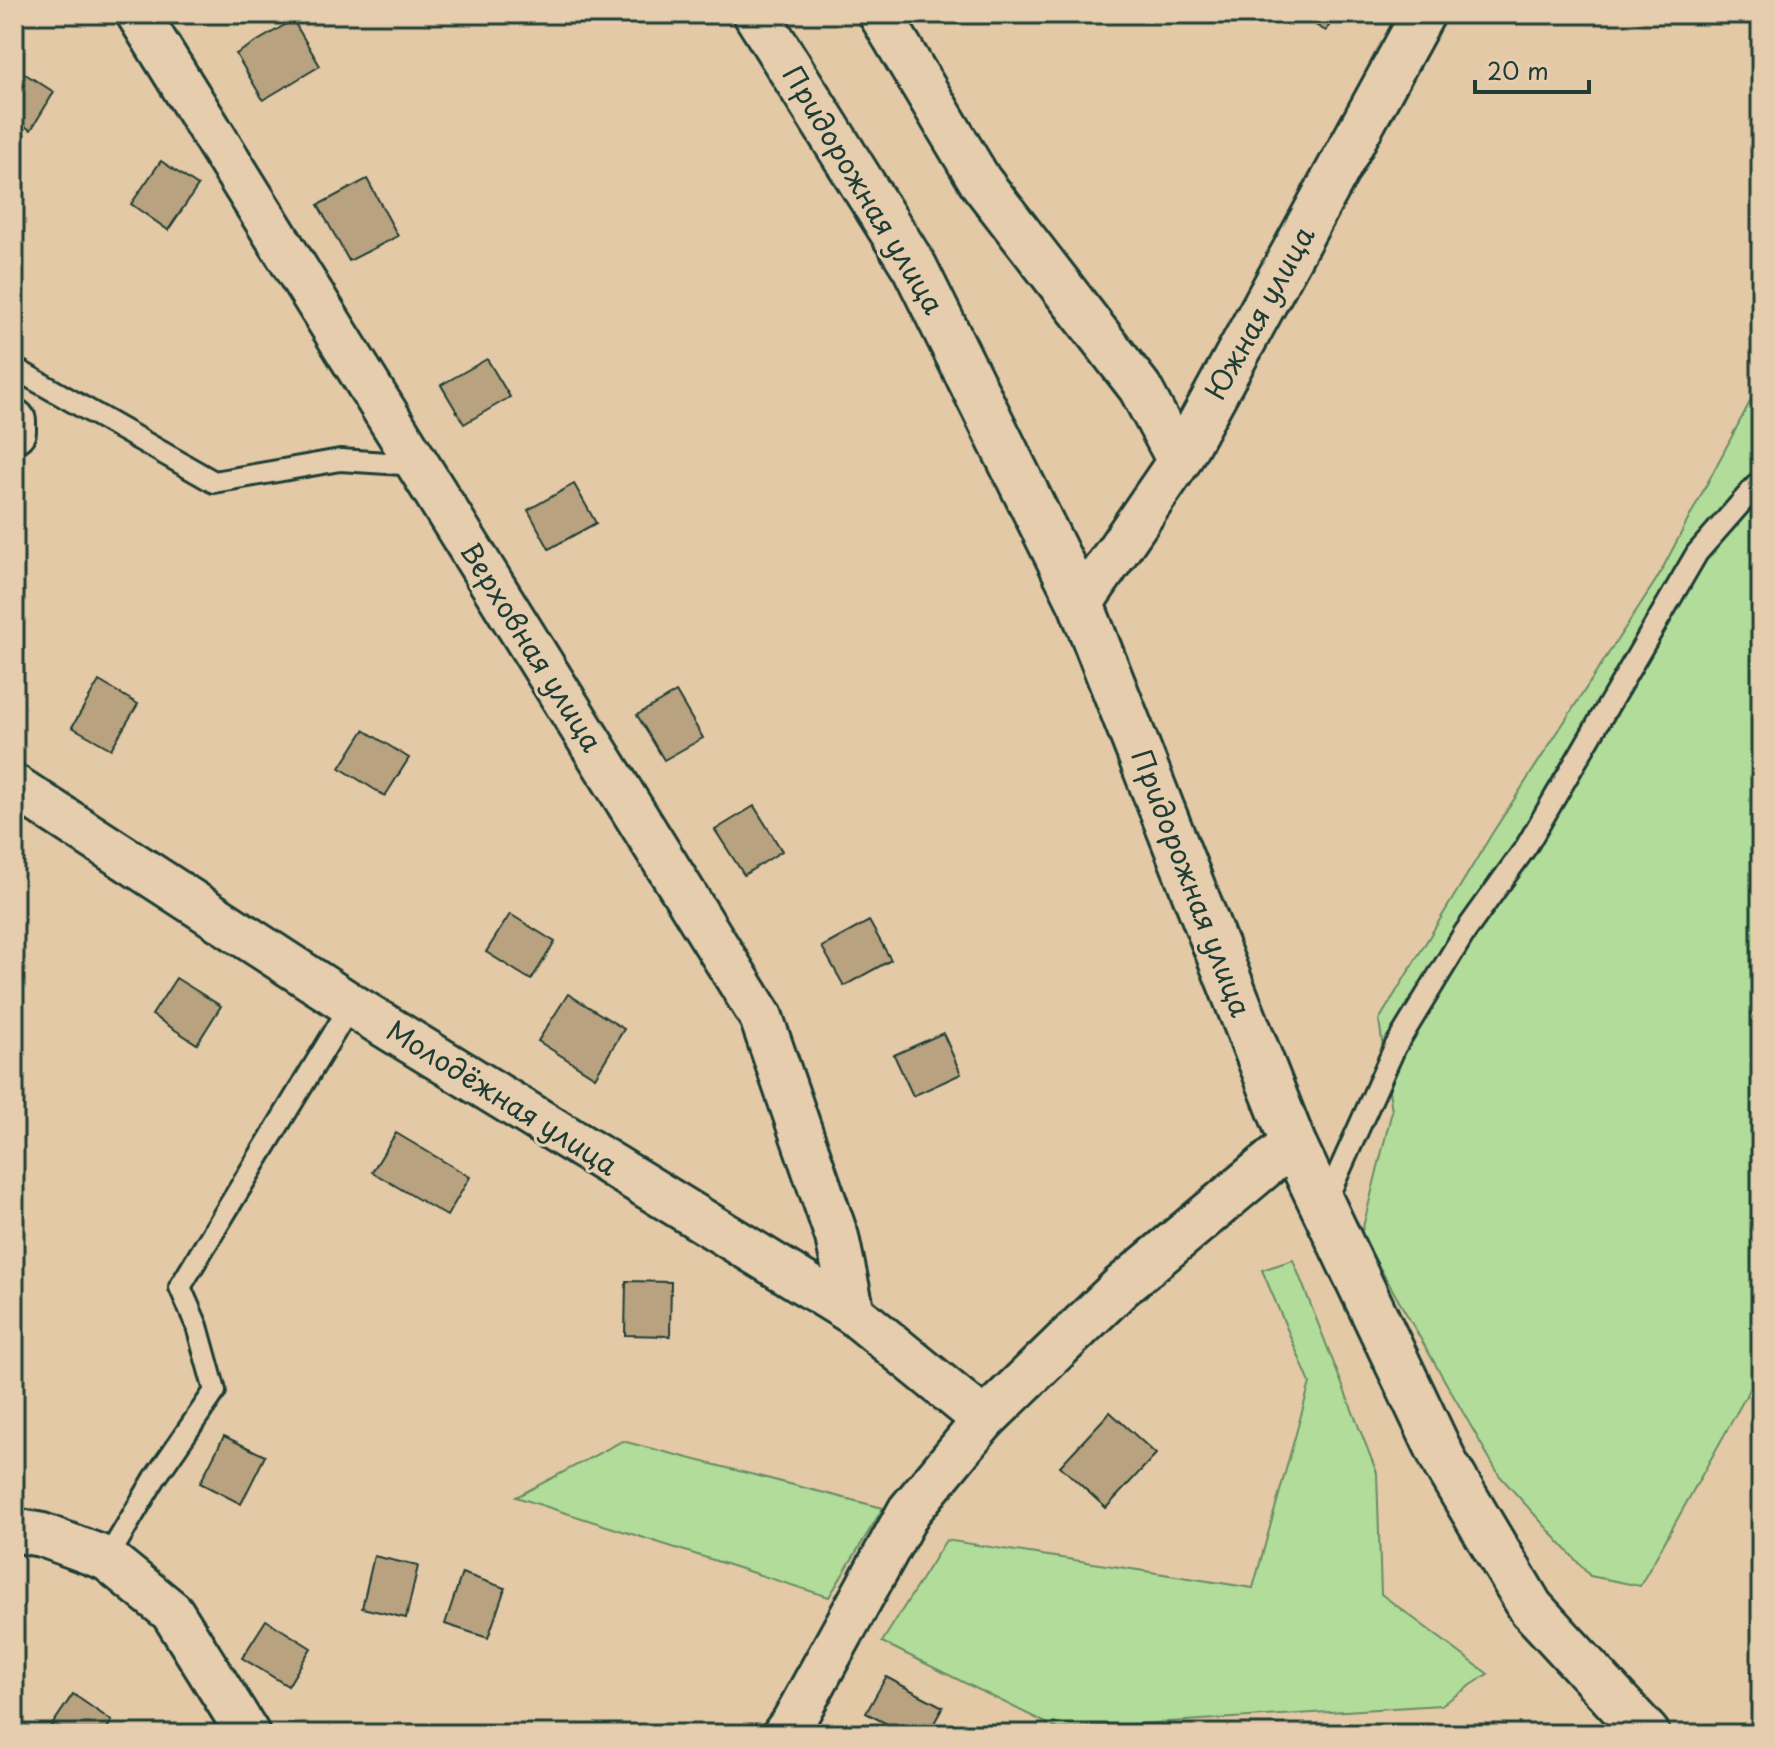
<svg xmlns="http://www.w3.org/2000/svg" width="1775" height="1748" font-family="'Playpen Sans',sans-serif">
<rect width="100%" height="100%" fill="#e4c9a6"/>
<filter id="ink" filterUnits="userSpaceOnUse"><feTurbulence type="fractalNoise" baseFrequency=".0125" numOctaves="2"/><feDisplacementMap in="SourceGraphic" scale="16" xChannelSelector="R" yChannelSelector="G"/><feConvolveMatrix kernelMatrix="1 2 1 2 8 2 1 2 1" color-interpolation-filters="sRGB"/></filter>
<g filter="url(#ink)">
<g fill="#b2dc99" stroke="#688c66" stroke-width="2">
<polygon points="1761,381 1761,1369 1640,1586 1590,1576 1499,1475 1361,1235 1392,1111 1379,1020 1493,832 1658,577"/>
<polygon points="1293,1260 1377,1473 1381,1594 1488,1674 1441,1705 1058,1729 882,1642 946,1540 1253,1588 1310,1383 1262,1270"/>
<polygon points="622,1441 883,1508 829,1597 516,1497"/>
</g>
<g fill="#b8a27f" stroke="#1f3d34" stroke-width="2">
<polygon points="1296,14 1336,14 1326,31"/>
<polygon points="293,20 320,66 263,100 236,54"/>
<polygon points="14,67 54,92 31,130 14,120"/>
<polygon points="161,161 198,186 168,230 131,204"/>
<polygon points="367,179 398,236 349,261 318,205"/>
<polygon points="487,359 510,397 464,424 441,385"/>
<polygon points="574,484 596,523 549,549 528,510"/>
<polygon points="99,681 138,704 111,749 72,727"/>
<polygon points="676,692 703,738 664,760 637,715"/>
<polygon points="364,730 409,758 385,796 340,768"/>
<polygon points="754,806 782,851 744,875 715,830"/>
<polygon points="510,914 555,942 531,980 486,952"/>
<polygon points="869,921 891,960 844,986 822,947"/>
<polygon points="176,978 221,1006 197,1044 152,1015"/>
<polygon points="568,994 624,1029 595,1077 538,1041"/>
<polygon points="943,1033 961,1074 913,1096 894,1055"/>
<polygon points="396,1133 470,1177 447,1216 372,1172"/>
<polygon points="626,1281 671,1282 670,1336 625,1335"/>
<polygon points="1110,1412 1156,1454 1106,1508 1060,1466"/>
<polygon points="224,1436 265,1456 241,1504 200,1483"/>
<polygon points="374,1556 418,1566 406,1618 362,1608"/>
<polygon points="462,1573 505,1588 488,1638 445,1624"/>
<polygon points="266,1620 311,1648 288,1686 242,1658"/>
<polygon points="886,1677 943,1707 928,1734 906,1734 866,1713"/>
<polygon points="73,1694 112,1721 103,1734 46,1734"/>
</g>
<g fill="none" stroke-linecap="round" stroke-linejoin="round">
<defs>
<g id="service">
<polyline points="14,368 214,482 340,460 418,465"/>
<polyline points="1324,1205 1395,1047 1465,932 1526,847 1697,553 1761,480"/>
<polyline points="107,1559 155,1478 215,1391 197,1326 180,1287 351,1005"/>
</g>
<g id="minor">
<polyline points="138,14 761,1017 837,1237 853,1313"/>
<polyline points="880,14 980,181 1140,388 1179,461"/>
<polyline points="14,421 14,431"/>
<polyline points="1081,604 1179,461 1423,14"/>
<polyline points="14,786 351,1005 853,1313 984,1420"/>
<polyline points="14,1530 42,1535 107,1559 172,1612 248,1734"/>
<polyline points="784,1734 793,1722 909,1511 984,1420 1121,1287 1293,1143"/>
</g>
<polyline id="tertiary" points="756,14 915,268 1081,604 1293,1143 1446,1465 1531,1608 1647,1734"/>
</defs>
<use href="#service" stroke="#1f3d34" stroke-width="26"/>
<use href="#minor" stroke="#1f3d34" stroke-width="48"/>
<use href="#tertiary" stroke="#1f3d34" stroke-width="50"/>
<use href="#service" stroke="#e5cdae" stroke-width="20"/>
<use href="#minor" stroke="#e5cdae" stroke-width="42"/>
<use href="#tertiary" stroke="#e5cdae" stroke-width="44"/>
</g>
</g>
<g text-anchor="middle" stroke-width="6" stroke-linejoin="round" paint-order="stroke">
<g font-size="28" fill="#1f3d34" stroke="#e5cdae">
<text transform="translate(863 190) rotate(59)" y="10">Придорожная улица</text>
<text transform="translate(1260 313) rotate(-61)" y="10">Южная улица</text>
<text transform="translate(531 647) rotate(58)" y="10">Верховная улица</text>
<text transform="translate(1191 883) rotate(69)" y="10">Придорожная улица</text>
<text transform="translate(502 1098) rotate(32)" y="10">Молодёжная улица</text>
</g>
</g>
<rect width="1775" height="1748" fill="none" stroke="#e5cdae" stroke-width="48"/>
<rect x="24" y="24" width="1727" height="1700" fill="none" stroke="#1f3d34" stroke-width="3" filter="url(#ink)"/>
<path d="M1475 80v12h114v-12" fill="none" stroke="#1f3d34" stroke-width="4"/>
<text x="1487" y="80" font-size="24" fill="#1f3d34" stroke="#e5cdae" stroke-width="6" paint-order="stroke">20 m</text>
</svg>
